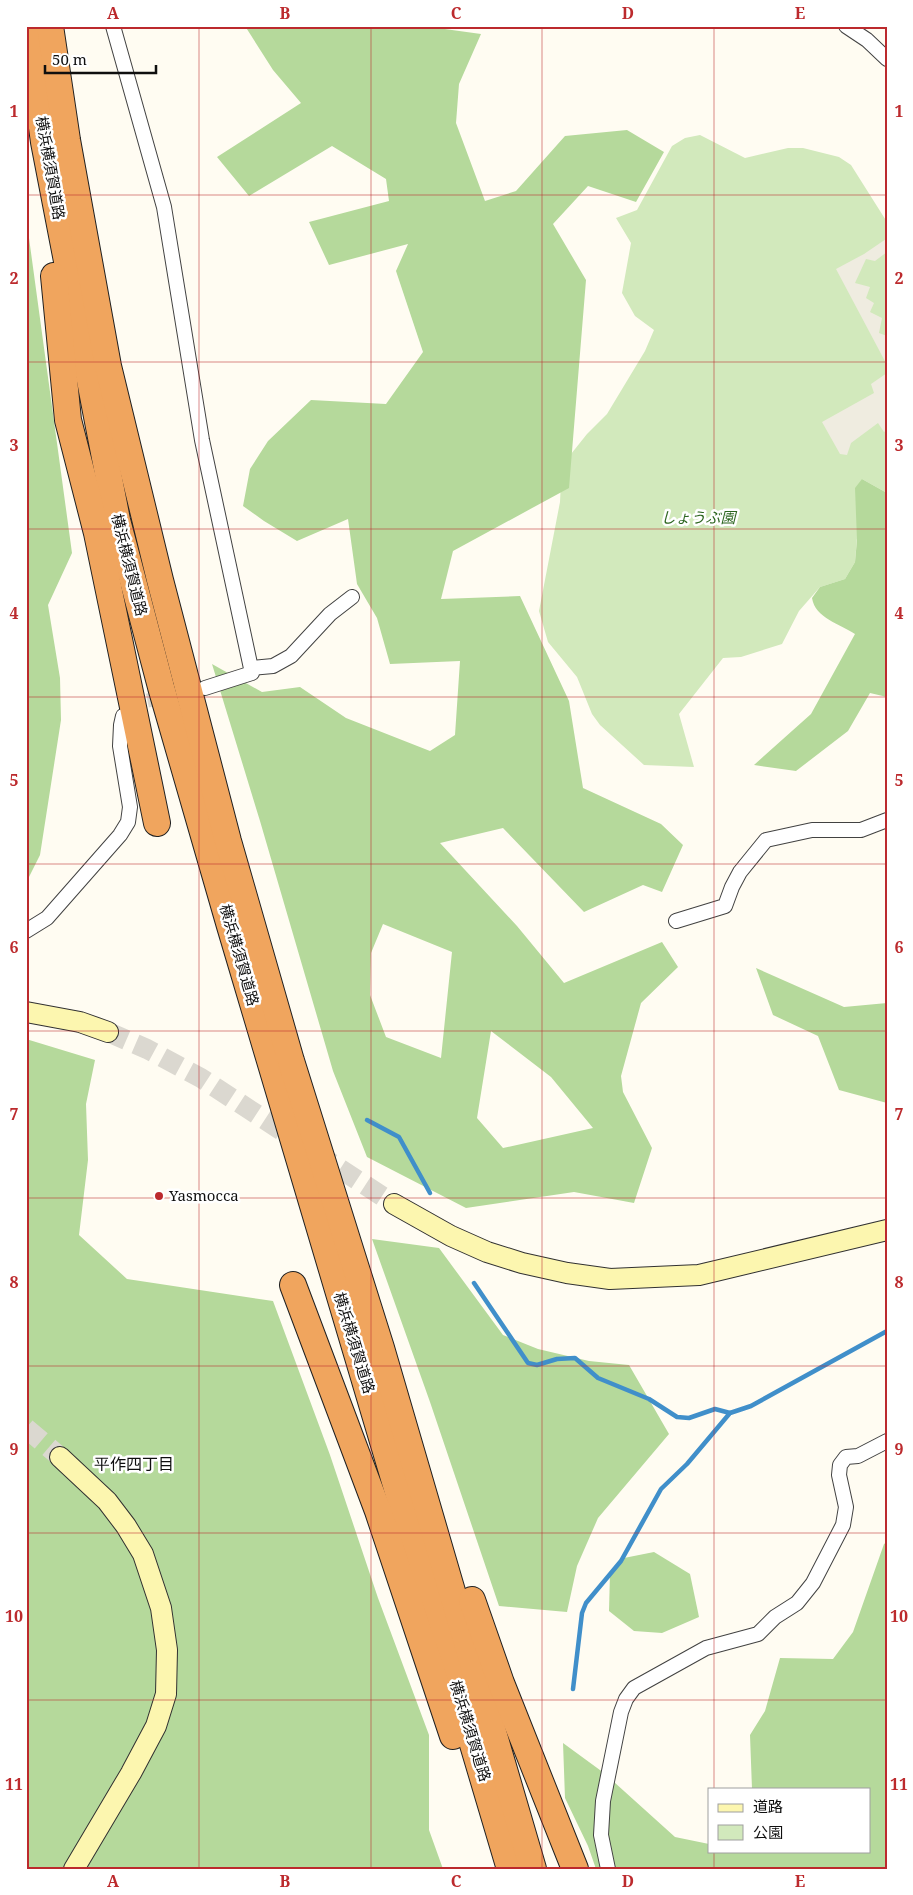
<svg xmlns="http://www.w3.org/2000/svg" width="913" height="1895" font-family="'Noto Serif','Noto Sans JP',serif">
<rect width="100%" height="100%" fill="#fffcf2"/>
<polygon fill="#d2e9bc" points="700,135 745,158 788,148 803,148 839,157 851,165 887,222 887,493 862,479 855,562 845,579 820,587 799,611 782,644 741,657 723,658 679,714 694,767 644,765 600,725 592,714 577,677 548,642 539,611 560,502 561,481 567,459 587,434 607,414 645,351 654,330 635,316 622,293 631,243 616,218 637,210 672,146 685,138"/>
<g fill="#b5d99b" fill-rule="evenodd">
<path d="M 245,26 L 423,26 L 481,34 L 459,84 L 456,123 L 485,201 L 516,191 L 565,136 L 627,130 L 664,152 L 636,202 L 588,186 L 553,224 L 586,280 L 569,488 L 453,551 L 441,599 L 520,596 L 569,701 L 583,788 L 661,824 L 683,845 L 662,892 L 643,885 L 584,912 L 503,828 L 440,843 L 517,926 L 564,983 L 662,942 L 678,967 L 641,1003 L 621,1076 L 623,1092 L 652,1148 L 634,1203 L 574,1192 L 466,1208 L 367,1157 L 333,1071 L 260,821 L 212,664 L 262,692 L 300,687 L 346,718 L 430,751 L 455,735 L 460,661 L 390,664 L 377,618 L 357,584 L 348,519 L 297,541 L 264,521 L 243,506 L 250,469 L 268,441 L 311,400 L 386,404 L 423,352 L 396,271 L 408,244 L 329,265 L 309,222 L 389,201 L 386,179 L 332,146 L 249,196 L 217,157 L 301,103 L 273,70 ZM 383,924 L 452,952 L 441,1058 L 386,1037 L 370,995 L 371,953 ZM 491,1031 L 551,1077 L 593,1128 L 503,1148 L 477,1118 Z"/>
<polygon points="26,216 72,553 48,605 60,678 61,720 40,855 26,883"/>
<path d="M 862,479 L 887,493 L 887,697 L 870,693 L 848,731 L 796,771 L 754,765 L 811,714 L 855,634 C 840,624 815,618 812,598 L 820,587 L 845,579 L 855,562 L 857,540 L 855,488 Z"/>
<polygon points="756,968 844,1007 887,1003 887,1103 839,1090 818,1036 773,1015"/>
<polygon points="26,1039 95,1060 86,1104 88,1160 79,1235 127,1279 273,1301 330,1455 378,1598 429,1735 429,1830 443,1869 26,1869"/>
<polygon points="372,1239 439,1248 503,1335 538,1349 589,1361 629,1365 669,1434 598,1518 577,1566 567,1612 499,1606 430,1402"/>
<polygon points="887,1542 887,1869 596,1869 588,1846 565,1798 563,1743 604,1773 675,1837 709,1844 709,1851 869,1851 869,1789 752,1789 750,1735 765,1711 780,1658 833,1659 853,1632 884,1544"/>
<polygon points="654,1552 690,1574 699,1617 662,1633 634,1631 609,1611 610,1573 624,1558"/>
</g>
<g fill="#efece0">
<polygon points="886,239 887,252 875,261 866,259 855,283 870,287 866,298 874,303 870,312 882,318 879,333 887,336 887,365 836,269 864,254"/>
<polygon points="887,373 887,430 884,432 878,423 851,443 847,455 840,454 822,422 874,393 871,384"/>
</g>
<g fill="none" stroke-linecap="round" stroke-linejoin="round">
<g stroke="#408fca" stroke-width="4.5">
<polyline points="367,1120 399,1137 430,1193"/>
<polyline points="474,1283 528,1363 537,1365 557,1359 575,1358 598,1378 649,1399 677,1417 689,1418 715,1409 730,1413"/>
<polyline points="573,1689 582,1613 586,1603 621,1561 661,1489 687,1464 730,1413 751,1406 887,1331"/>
</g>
<polyline stroke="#dbd8d0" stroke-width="14" stroke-dasharray="14 7" stroke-linecap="butt" points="129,710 141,702 169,696"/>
<g stroke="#dbd8d0" stroke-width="20" stroke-dasharray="20 10" stroke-linecap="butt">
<polyline points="108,1032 147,1049 201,1078 394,1204"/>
<polyline points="26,1428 60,1457"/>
</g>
<defs>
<g id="street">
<polyline points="113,26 164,207 202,440 252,673 205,688"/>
<polyline points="846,26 867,40 887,59"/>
<polyline points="252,668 273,666 291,656 330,614 352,597"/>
<polyline points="676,921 725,906 732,887 740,872 766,840 812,830 861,830 887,820"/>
<polyline points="26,931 47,918 120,835 128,822 130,807 120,746 121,725 123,716"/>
<polyline points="608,1869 601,1835 603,1801 621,1712 626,1699 634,1688 706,1648 758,1634 775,1617 797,1603 813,1583 843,1525 846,1507 839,1475 840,1465 846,1457 858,1456 887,1441"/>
</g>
<g id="secondary">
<polyline points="26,1012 80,1022 108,1032"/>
<polyline points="394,1204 451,1236 487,1252 522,1263 567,1273 610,1279 699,1275 887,1230"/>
<polyline points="60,1457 107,1501 126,1526 143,1554 161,1608 167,1650 166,1694 156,1726 131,1773 74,1869"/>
</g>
<g id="highway">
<polyline points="28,26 44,142 117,520 161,687 230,926 510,1869"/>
<polyline points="50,26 67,140 108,366 160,580 228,841 291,1061 381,1348 533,1869"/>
<polyline points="54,276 68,420 97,533 157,823"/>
<polyline points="293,1285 378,1511 453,1736"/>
<polyline points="472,1600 501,1683 575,1869"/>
</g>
</defs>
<use href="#street" stroke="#424242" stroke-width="16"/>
<use href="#secondary" stroke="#313131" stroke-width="22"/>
<use href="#highway" stroke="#202020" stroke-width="28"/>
<use href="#street" stroke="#fff" stroke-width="14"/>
<use href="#secondary" stroke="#fcf6af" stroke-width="20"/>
<use href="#highway" stroke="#f0a55e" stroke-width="26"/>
</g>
<path fill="none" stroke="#bc2a2d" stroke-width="1" stroke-opacity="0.55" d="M 199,26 L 199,1869M 371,26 L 371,1869M 542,26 L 542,1869M 714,26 L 714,1789M 26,195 L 887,195M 26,362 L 887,362M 26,529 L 887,529M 26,697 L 887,697M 26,864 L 887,864M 26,1031 L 887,1031M 26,1198 L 887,1198M 26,1366 L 887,1366M 26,1533 L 887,1533M 26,1700 L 887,1700M 714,1851 L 714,1869"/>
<circle fill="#bc2a2d" stroke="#fff" stroke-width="2" cx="159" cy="1196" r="5"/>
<g text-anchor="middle" stroke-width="5" stroke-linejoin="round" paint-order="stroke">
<g font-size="15" fill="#0f0f0f" stroke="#fff">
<text transform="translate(50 168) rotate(80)" y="5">横浜横須賀道路</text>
<text transform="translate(129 565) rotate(76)" y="5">横浜横須賀道路</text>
<text transform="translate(239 955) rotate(74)" y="5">横浜横須賀道路</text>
<text transform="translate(354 1343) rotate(73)" y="5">横浜横須賀道路</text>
<text transform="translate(470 1731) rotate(73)" y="5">横浜横須賀道路</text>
</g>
<g font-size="15" font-style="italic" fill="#2d6620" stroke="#fff">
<text x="698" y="523">しょうぶ園</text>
</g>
<g font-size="15" fill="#0f0f0f" stroke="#fff" text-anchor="start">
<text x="169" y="1201">Yasmocca</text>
</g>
<g font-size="16" fill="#0f0f0f" stroke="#fff">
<text x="134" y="1470">平作四丁目</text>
</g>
</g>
<rect width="913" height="1895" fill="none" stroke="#ffffff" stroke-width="55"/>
<rect x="708" y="1788" width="162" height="65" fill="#ffffff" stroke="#9f9f9f"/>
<rect x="718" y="1804" width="25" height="8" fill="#fcf6af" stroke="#9f9f9f"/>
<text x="753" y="1812" font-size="15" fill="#0f0f0f">道路</text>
<rect x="718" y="1825" width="25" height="15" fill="#d2e9bc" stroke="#9f9f9f"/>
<text x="753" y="1838" font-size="15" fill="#0f0f0f">公園</text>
<path d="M45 65v8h111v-8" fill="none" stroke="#0f0f0f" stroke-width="2.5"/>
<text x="52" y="65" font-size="15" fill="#0f0f0f" stroke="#ffffff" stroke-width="4" paint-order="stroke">50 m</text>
<rect x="28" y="28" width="858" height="1840" fill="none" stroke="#bc2a2d" stroke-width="2"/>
<g font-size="16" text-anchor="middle" font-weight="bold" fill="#bc2a2d">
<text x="113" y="19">A</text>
<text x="285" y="19">B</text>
<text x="456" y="19">C</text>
<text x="628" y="19">D</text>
<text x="800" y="19">E</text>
<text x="14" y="117">1</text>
<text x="899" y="117">1</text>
<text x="14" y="284">2</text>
<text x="899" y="284">2</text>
<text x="14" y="451">3</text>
<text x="899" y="451">3</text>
<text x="14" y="619">4</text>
<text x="899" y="619">4</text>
<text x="14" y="786">5</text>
<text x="899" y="786">5</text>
<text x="14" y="953">6</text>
<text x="899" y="953">6</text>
<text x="14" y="1120">7</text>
<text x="899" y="1120">7</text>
<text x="14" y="1288">8</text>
<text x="899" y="1288">8</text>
<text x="14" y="1455">9</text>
<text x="899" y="1455">9</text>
<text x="14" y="1622">10</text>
<text x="899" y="1622">10</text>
<text x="14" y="1790">11</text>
<text x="899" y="1790">11</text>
<text x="113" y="1887">A</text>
<text x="285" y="1887">B</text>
<text x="456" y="1887">C</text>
<text x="628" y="1887">D</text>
<text x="800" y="1887">E</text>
</g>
</svg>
